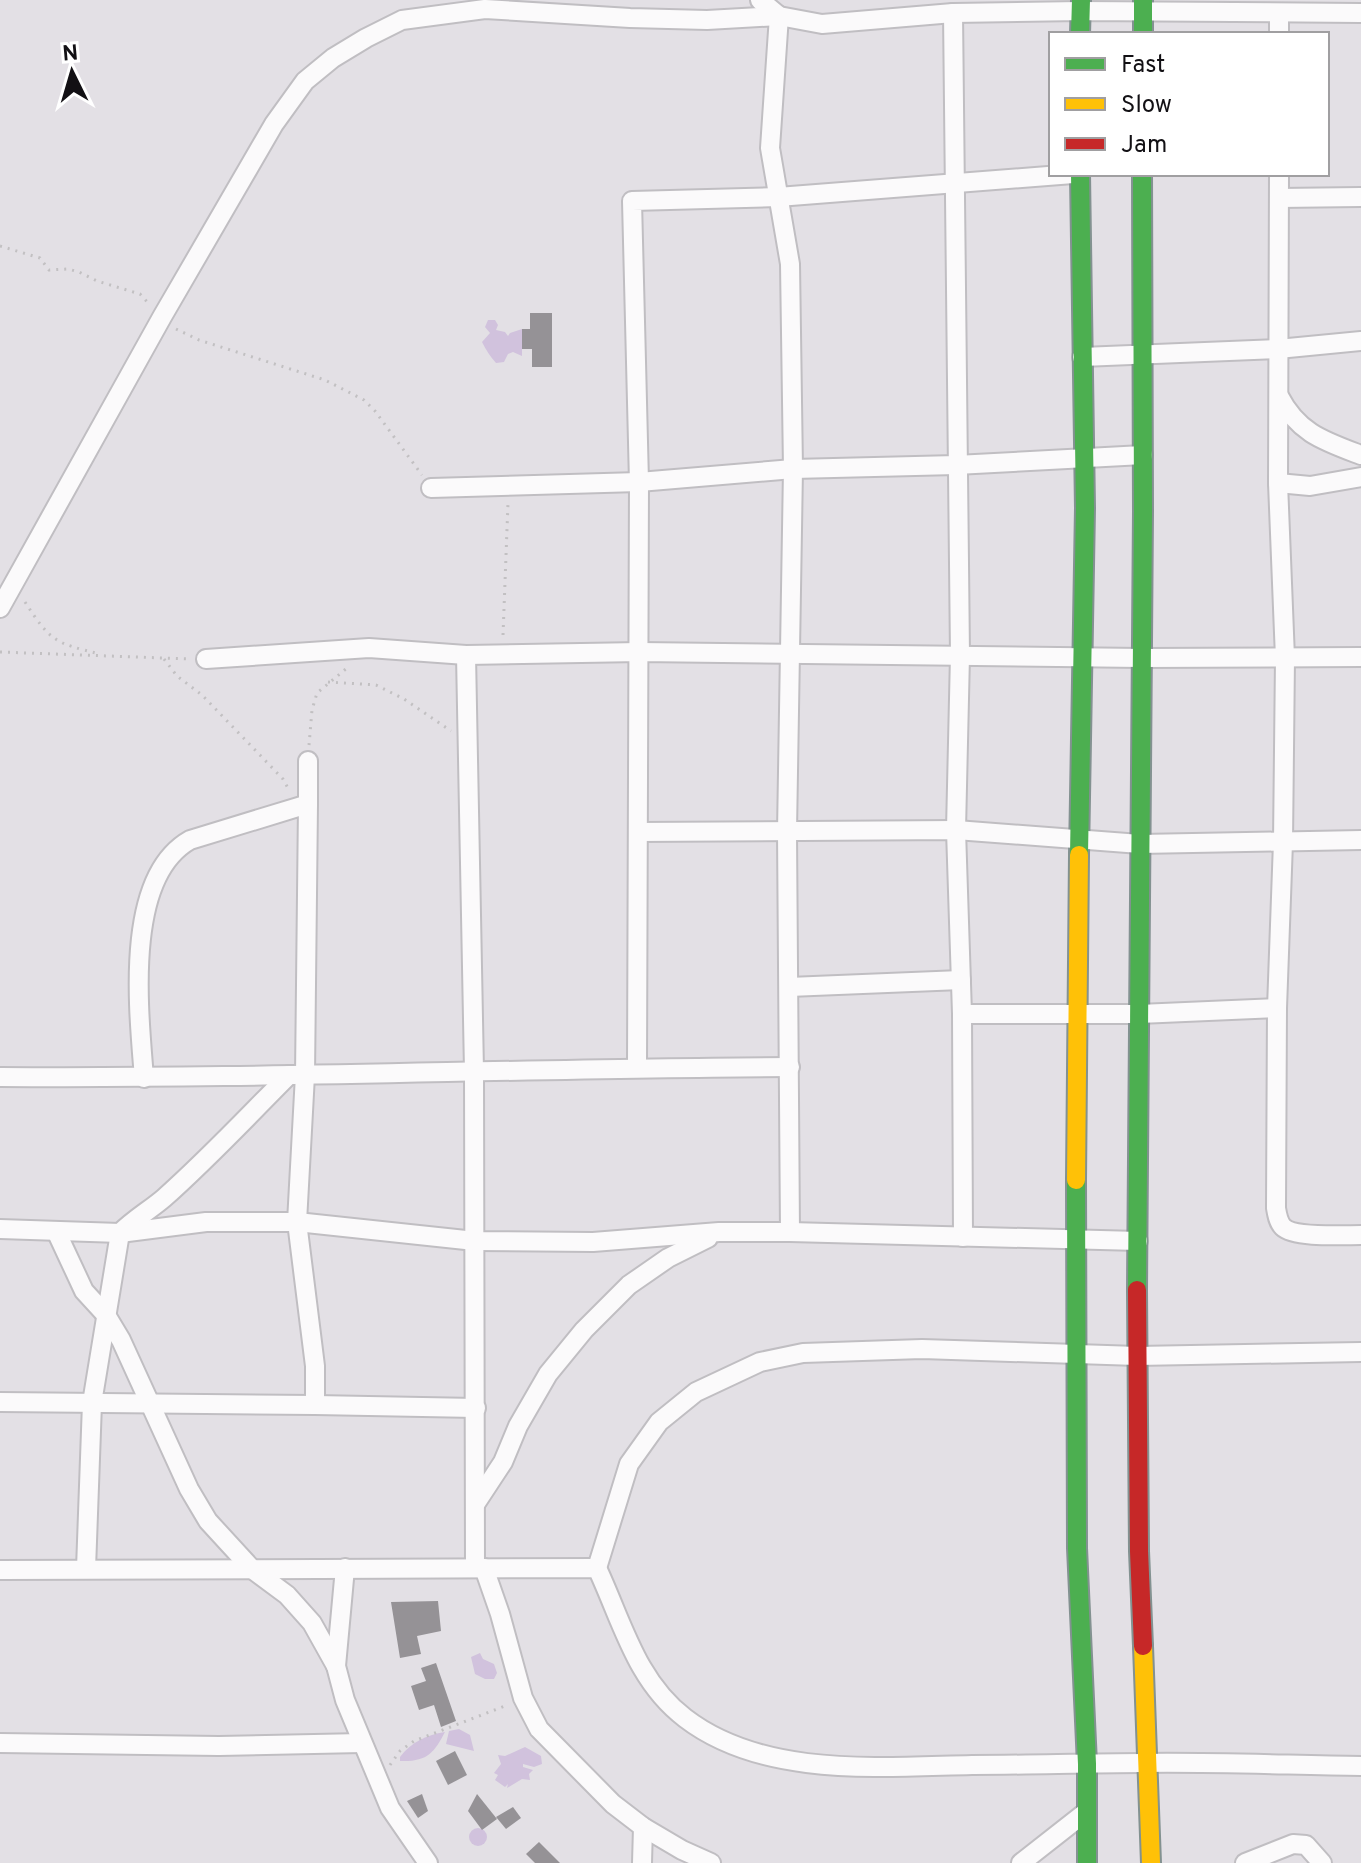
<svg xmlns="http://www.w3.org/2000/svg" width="1361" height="1863" font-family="Overpass,sans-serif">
<rect width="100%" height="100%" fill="#e3e0e5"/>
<g fill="#d1c2dd">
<path d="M 488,320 L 495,320 L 498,325 L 496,330 L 505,332 L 508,336 L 510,333 L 522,329 L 522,356 L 513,352 L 508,354 L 504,362 L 496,363 C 490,356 486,350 482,342 L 490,333 L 485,327 Z"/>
<polygon points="480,1653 483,1659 494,1664 497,1673 494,1679 485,1679 475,1674 471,1657"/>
<polygon points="459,1729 470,1735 474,1751 446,1744 449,1731"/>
<path d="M 445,1732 C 434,1753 427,1762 400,1761 L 400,1757 C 411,1742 427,1735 445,1732 Z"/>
<polygon points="525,1747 541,1756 542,1764 534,1767 523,1764 523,1767 533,1770 529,1774 530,1780 522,1779 507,1788 508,1784 505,1787 495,1780 498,1775 494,1773 501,1764 498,1755 505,1756"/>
<circle cx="478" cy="1837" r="9"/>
</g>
<g fill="#959296">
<polygon points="530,313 552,313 552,367 532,367 532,349 522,349 522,329 530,329"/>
<polygon points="438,1601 441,1631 417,1636 421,1654 400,1658 391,1602"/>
<polygon points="436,1663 456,1721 441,1727 434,1705 419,1710 411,1686 426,1681 421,1668"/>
<polygon points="455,1751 467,1775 448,1785 436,1761"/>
<polygon points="422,1794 428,1811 418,1818 407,1801"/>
<polygon points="477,1794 497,1819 482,1830 468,1811"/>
<polygon points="513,1807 521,1818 506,1829 496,1817"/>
<polygon points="539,1842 560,1863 535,1863 526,1854"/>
</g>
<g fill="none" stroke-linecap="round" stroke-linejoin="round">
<defs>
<g id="street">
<polyline points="760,0 779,16"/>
<polyline points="953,13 960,655 956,830 962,1014 963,1237"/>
<polyline points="779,16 770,148 790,264 793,469 787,832 790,1232"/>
<polyline points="1279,34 1279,13"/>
<path d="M 1279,174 L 1278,483 L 1285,658 L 1283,842 L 1277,1008 L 1276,1208 C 1277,1214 1278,1222 1283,1227 C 1294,1238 1343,1235 1361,1235"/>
<polyline points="1279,198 1361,197"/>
<polyline points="1082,357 1278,349 1361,341"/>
<path d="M 1279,396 C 1298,433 1324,441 1361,455"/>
<polyline points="1278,483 1310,486 1361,477"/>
<polyline points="431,488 639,482 793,469 956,465 1143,455"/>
<polyline points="0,608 162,317 274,124 305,81 333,58 366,38 402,20 485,9 630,18 707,20 779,16 822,24 953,13 1080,11 1361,13"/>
<polyline points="466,655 474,1071 475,1568"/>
<polyline points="206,659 369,648 466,655 640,652 1142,658 1361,657"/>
<polyline points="308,804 308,761"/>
<polyline points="638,832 956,830 1140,844 1361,840"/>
<polyline points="789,987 961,980"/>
<polyline points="962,1014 1139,1014 1277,1008"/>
<polyline points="637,1068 639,482 632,201 778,197 1073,174"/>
<path d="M 0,1077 C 264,1079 527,1068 790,1067"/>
<polyline points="0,1229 120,1233 206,1222 297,1222 475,1241 593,1242 719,1232 790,1232 1138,1241"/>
<polyline points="56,1231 84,1291 106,1315 121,1340 189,1489 208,1521 252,1569 287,1595 312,1623 336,1666"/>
<path d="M 0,1402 L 315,1405 L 315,1366 L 297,1222 L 305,1075 L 308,804 L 190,840 C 123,878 139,1013 144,1078"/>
<polyline points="315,1405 476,1408"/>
<polyline points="476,1503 503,1462 518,1426 548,1374 584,1330 629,1285 668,1258 708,1238"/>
<polyline points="345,1568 336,1666 345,1700 390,1808 428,1863"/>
<polyline points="484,1568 500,1614 523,1698 539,1729 613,1804 643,1827 682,1850 711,1863"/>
<polyline points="597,1568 629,1464 659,1422 696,1392 760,1362 803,1353 922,1349 1137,1356 1361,1352"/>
<path d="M 86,1569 L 92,1403 L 120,1233 C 134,1219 150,1210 164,1198 C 208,1159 248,1116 289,1075"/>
<path d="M 0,1570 L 597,1568 C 622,1621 636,1681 685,1718 C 763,1778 879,1767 972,1765 C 1029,1765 1086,1763 1142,1763 C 1215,1762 1288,1765 1361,1766"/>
<polyline points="0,1743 219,1746 362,1743"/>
<polyline points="642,1863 643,1827"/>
<polyline points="1021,1863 1086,1812"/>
<polyline points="1245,1863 1293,1844 1306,1845 1322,1863"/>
</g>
<g id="fast">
<polyline points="1143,0 1143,34"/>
<polyline points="1080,34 1081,0"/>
<polyline points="1079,855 1085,508 1080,174"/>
<polyline points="1076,1180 1077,1548 1087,1764 1087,1863"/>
<polyline points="1137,1290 1143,511 1142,174"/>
</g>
<g id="slow">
<polyline points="1076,1180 1079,855"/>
<polyline points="1143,1646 1151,1863"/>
</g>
<polyline id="jam" points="1137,1290 1139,1551 1143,1646"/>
</defs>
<use href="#street" stroke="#c0bec2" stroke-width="22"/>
<use href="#fast" stroke="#839291" stroke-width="22"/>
<use href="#slow" stroke="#839291" stroke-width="22"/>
<use href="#jam" stroke="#839291" stroke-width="22"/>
<g stroke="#c2c0c2" stroke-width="3" stroke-dasharray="2 6" stroke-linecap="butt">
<polyline points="0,246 40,258 49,270 68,269 79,272 97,281 140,294 150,305"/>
<polyline points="176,329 199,340 325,380 364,400 375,411 422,475"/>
<path d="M 25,602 C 51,642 55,643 100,654"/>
<polyline points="503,635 508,503"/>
<polyline points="0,652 190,659"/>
<polyline points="164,659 177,676 202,695 283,779 289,790"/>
<polyline points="328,682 376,685 404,699 451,731"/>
<polyline points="309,745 312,710 317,693 347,668"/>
<polyline points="390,1765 400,1751 414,1741 505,1706"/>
</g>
<use href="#street" stroke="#fbfafb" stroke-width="18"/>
<use href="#fast" stroke="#4caf50" stroke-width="18"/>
<use href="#slow" stroke="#ffc107" stroke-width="18"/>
<use href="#jam" stroke="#c62828" stroke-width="18"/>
</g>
<rect x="1049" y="32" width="280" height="144" fill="#ffffff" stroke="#a09fa1" stroke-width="2"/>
<rect x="1065" y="58" width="40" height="12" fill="#4caf50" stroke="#a09fa1" stroke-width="2"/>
<text x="1121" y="72" font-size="24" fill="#121014">Fast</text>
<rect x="1065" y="98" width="40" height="12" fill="#ffc107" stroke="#a09fa1" stroke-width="2"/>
<text x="1121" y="112" font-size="24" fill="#121014">Slow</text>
<rect x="1065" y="138" width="40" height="12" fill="#c62828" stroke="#a09fa1" stroke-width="2"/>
<text x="1121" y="152" font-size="24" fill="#121014">Jam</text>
<g transform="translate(72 72) rotate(355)" stroke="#ffffff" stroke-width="6" paint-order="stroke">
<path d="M0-6L14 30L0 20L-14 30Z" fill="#121014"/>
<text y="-12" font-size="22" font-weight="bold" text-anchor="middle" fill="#121014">N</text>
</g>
</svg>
